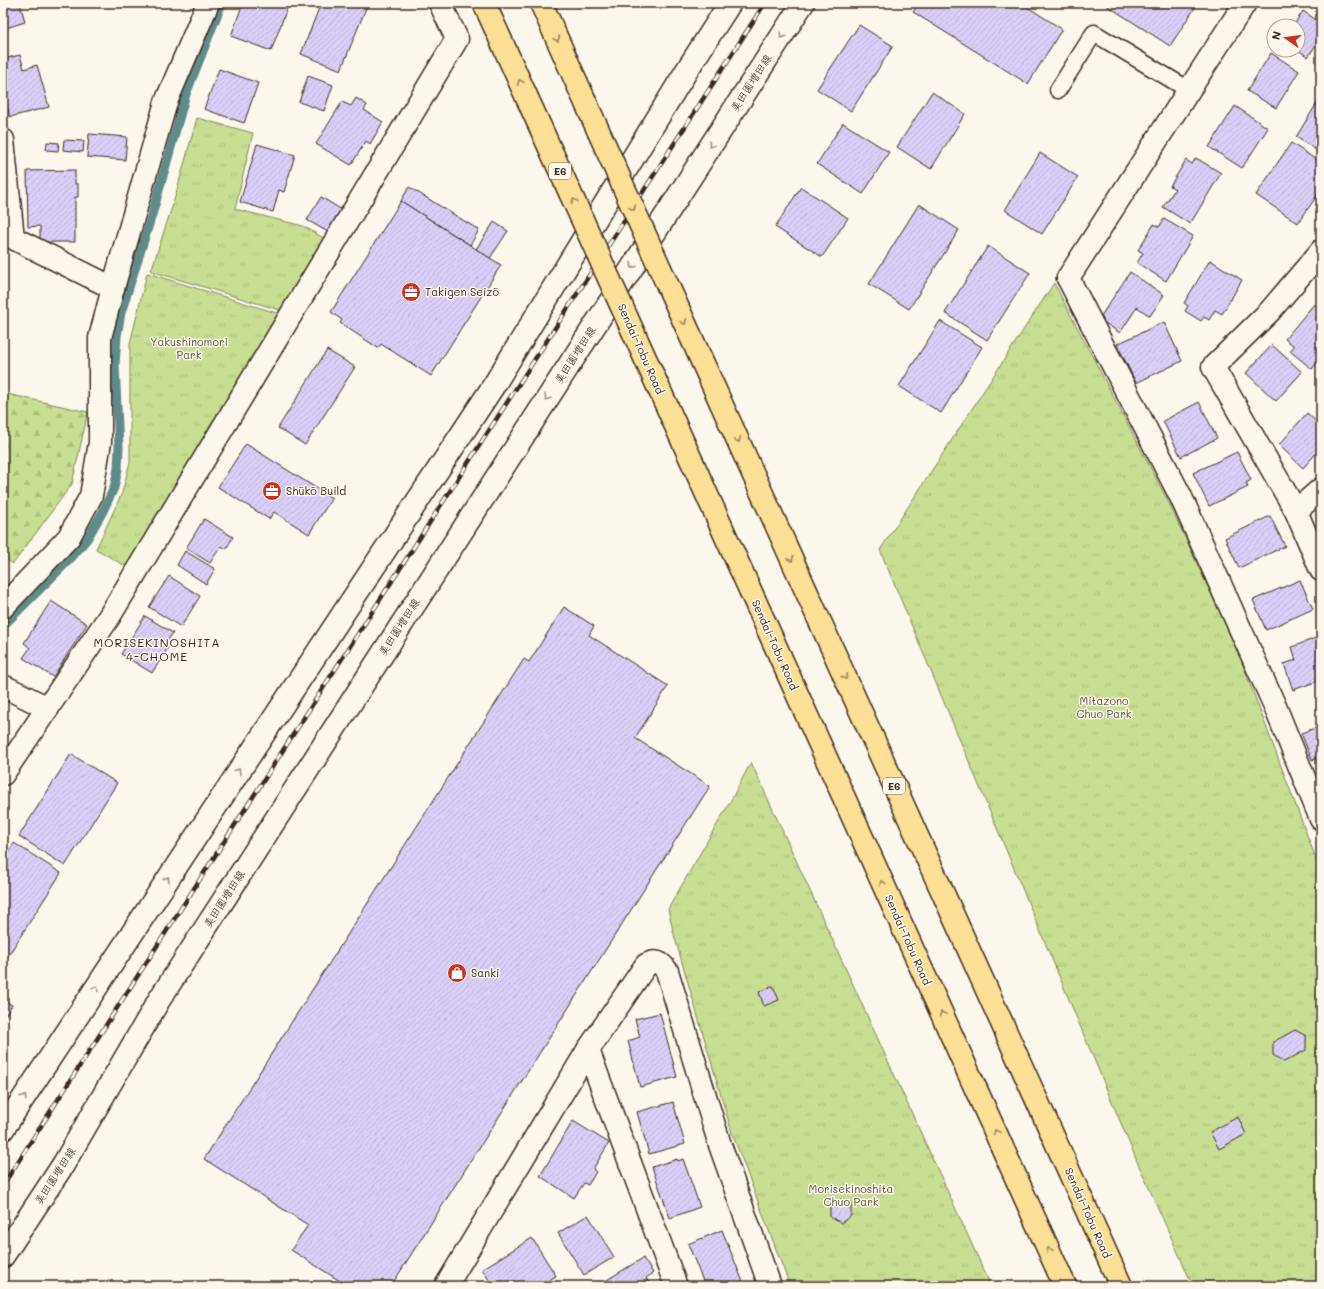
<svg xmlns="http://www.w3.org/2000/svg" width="1324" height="1289" font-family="Mali,'Klee One',sans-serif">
<defs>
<pattern id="grass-tufts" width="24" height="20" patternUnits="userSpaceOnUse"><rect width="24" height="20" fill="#c8de93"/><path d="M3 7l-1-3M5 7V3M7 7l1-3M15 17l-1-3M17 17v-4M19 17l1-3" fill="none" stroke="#adbf7e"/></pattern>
<pattern id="forest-firs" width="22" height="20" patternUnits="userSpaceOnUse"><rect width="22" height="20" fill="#c8de93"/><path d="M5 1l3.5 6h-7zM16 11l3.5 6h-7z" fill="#adbf7e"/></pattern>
<pattern id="building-hatch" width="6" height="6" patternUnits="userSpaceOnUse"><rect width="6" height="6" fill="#dacff8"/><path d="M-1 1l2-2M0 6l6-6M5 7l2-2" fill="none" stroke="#bcb2d4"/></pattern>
</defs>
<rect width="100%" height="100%" fill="#fbf7ec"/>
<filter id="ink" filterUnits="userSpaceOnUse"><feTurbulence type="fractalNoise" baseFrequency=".025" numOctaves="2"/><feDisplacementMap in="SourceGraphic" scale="8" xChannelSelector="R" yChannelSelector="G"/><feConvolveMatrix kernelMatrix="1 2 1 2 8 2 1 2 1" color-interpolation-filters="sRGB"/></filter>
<g filter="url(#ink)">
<g fill="url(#grass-tufts)" stroke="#828458">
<polygon points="197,118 253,133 235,209 303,226 327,240 283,311 151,271 173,204"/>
<polygon points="147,273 280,314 127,567 96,549 122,493 130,462 130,344"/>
<polygon points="1054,283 1170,505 1238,652 1321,872 1321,1286 1193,1286 1136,1159 880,550"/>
<polygon points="751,762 991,1286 790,1286 732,1133 674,935 668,909 730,802"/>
</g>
<polygon fill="url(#forest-firs)" stroke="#828458" points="3,393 88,412 72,484 13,564 3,557"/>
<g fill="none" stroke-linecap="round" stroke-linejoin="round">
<polyline stroke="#618b8b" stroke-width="9" points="3,626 73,556 87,539 102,513 114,488 118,469 119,447 115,365 117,336 121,313 152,215 186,94 222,3"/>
</g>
<g fill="url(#building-hatch)" stroke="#3b2a1e">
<polygon points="3,3 20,3 25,22 3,29"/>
<polygon points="243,3 289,3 271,51 231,36"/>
<polygon points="321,3 368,3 341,70 301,54"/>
<polygon points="919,3 1021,3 1062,29 1028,84 913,12"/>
<polygon points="1103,3 1198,3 1170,46"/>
<polygon points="1303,11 1321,23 1321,37 1308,57 1298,50 1298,26 1293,26"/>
<polygon points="859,25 893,46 851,111 817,89"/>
<polygon points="1271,53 1299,71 1276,108 1247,91"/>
<polygon points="20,55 24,69 37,65 49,107 10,117 3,91 3,59"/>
<polygon points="219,69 258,83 244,123 204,109"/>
<polygon points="308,76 333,85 324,111 299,102"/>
<polygon points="932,92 965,114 931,169 897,147"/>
<polygon points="356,98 367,105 364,110 383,122 370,144 366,141 351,165 316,144 342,102 351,106"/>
<polygon points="1319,100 1321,101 1321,153 1296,137"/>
<polygon points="1235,106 1268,128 1242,168 1209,147"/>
<polygon points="843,123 889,152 863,194 817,164"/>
<polygon points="89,134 127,137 125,160 87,157"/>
<polygon points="64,140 84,141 83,152 63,150"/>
<polygon points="47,142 59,143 58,151 46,150"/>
<polygon points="1291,143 1321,163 1321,190 1298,223 1256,195"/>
<polygon points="257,144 295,155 284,192 279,190 273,212 240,202"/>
<polygon points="1040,153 1078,177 1042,234 1005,210"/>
<polygon points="1196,158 1221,173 1190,224 1163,207 1175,189 1170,186 1186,160 1192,164"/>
<polygon points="75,170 75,184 78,184 78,197 75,197 75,242 40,242 40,226 28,227 27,171"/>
<polygon points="409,187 479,230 470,245 401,201"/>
<polygon points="801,187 848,218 822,257 775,227"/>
<polygon points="321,197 342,210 328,232 307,220"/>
<polygon points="401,201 501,265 431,376 381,344 378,348 340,323 342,320 331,312"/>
<polygon points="919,204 959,230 909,309 869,284"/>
<polygon points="1164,219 1193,236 1166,281 1137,263 1143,253 1138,250 1154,224 1159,227"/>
<polygon points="494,222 508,231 490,258 476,249"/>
<polygon points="988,246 1030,273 987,340 945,313"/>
<polygon points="1210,260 1242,280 1222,314 1215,310 1209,320 1204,317 1201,321 1185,311 1188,306 1184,303"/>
<polygon points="1130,272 1164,295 1150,316 1137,307 1120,333 1099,319"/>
<polygon points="1314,304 1321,310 1321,358 1312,369 1290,351 1294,346 1285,339"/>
<polygon points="940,321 982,347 941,413 899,386"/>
<polygon points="1164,322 1182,361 1136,383 1117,344"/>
<polygon points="1272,345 1302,372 1276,401 1246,373"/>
<polygon points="327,350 355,367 305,445 278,428"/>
<polygon points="1199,402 1217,438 1181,457 1163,421"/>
<polygon points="1307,413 1321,426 1321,448 1303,468 1279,445"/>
<polygon points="246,444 332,498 309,534 274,512 269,519 218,487"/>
<polygon points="1237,452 1251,480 1246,483 1248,487 1209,506 1193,473"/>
<polygon points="1270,516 1285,546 1239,568 1225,538"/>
<polygon points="204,519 233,537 226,549 221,546 210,563 186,548"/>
<polygon points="185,551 215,569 206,584 177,565"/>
<polygon points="169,576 200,596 181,627 149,607"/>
<polygon points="1300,580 1313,609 1266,630 1253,600"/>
<polygon points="51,601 87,624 53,677 23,658 30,648 24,643"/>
<polygon points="564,607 594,626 589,635 668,686 635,738 710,786 391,1286 348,1286 291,1250 308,1225 204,1159 524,659 529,662"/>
<polygon points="145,616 173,633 164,645 168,648 152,673 121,654"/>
<polygon points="1321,636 1321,680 1293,690 1284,664 1296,660 1292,647"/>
<polygon points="1321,726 1321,757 1312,760 1301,733"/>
<polygon points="71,754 117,783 65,866 19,836"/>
<polygon points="14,843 61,873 6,959 3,957 3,861"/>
<polygon points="773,986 779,1000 764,1006 759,992"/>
<polygon points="3,1000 12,1005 3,1019"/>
<polygon points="660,1013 677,1077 640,1087 628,1041 640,1037 635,1019"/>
<polygon points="1295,1030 1306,1036 1306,1050 1284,1062 1273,1055 1273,1042"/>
<polygon points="673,1102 685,1144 649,1154 637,1112"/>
<polygon points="1238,1117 1246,1134 1219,1149 1210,1132"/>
<polygon points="573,1121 609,1143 593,1169 596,1172 588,1185 584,1183 574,1198 540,1176"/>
<polygon points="677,1159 678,1161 683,1159 700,1207 670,1218 652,1167"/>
<polygon points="840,1199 851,1204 851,1216 841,1223 830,1217 830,1204"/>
<polygon points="588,1215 614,1257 584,1275 558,1233"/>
<polygon points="722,1230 743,1282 733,1286 705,1286 688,1244"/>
<polygon points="532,1238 556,1276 539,1286 493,1286 482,1269"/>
<polygon points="643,1258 653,1273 646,1278 651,1286 597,1286"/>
</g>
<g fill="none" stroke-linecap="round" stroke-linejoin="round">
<defs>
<polyline id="service" points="1058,90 1094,33 1189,90"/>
<g id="minor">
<polyline points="3,140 13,238 113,288"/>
<polyline points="1321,251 1270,311 1213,367 1296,511 1321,570"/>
<polyline points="1068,278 1181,497 1274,704 1321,819"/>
<polyline points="1296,511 1321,489"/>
<polyline points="3,607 69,537 91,496 100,442 100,338 113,288 166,102 208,3"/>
<polyline points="3,686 48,708"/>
<polyline points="3,774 109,617 457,39 440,3"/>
<polyline points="588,1050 676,1286"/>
<path d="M 446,1286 L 588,1050 L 646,965 C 655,960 661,962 667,971 L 720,1145 L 770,1286"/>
</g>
<polyline id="tertiary" points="1068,278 1245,3"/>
<g id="secondary">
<polyline points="3,1129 494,385 687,70 730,3"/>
<polyline points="3,1256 63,1165 159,1000 803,3"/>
</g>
<g id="motorway">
<polyline points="668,286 1121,1286"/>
<polyline points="636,338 1065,1286"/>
</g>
</defs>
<use href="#service" stroke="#3b2a1e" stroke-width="19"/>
<use href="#minor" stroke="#3b2a1e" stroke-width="25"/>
<use href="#tertiary" stroke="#3b2a1e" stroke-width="25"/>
<use href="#secondary" stroke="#3b2a1e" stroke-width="25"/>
<use href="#motorway" stroke="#3b2a1e" stroke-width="25"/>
<use href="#service" stroke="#fbf7ec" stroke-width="16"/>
<use href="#minor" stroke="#fbf7ec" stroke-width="22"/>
<use href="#tertiary" stroke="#fbf7ec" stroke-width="22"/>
<use href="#secondary" stroke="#fbf7ec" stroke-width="22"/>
<use href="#motorway" stroke="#fbdf96" stroke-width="22"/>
<defs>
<polyline id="rail" points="3,1185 535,359 765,3"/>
</defs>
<use href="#rail" stroke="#3b2a1e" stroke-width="4.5"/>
<use href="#rail" stroke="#fbf7ec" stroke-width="3" stroke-dasharray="9" stroke-linecap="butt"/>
<defs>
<g id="motorway-bridge">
<polyline points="484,3 636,338"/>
<polyline points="541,3 668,286"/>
</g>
</defs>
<use href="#motorway-bridge" stroke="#3b2a1e" stroke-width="25" stroke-linecap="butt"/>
<use href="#motorway-bridge" stroke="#fbdf96" stroke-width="22"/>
</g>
<defs><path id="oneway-chevron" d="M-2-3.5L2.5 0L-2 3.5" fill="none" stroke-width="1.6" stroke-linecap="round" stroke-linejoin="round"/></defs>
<g stroke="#9b9085">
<use href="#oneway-chevron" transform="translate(782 36) rotate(123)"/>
<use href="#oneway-chevron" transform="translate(711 145) rotate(123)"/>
<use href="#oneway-chevron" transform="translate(633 266) rotate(123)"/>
<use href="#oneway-chevron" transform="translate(547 398) rotate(123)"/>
<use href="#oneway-chevron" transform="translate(238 771) rotate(-57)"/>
<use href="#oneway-chevron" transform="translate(167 879) rotate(-57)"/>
<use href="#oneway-chevron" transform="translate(96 988) rotate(-57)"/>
<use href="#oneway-chevron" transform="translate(24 1097) rotate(-57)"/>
</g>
<g stroke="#9b845a">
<use href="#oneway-chevron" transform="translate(557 39) rotate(66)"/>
<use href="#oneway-chevron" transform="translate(520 82) rotate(-114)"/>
<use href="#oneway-chevron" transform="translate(574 201) rotate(-114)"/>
<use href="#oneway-chevron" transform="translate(633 208) rotate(66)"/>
<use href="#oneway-chevron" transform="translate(684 322) rotate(66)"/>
<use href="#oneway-chevron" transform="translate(738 440) rotate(66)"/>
<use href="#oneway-chevron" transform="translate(791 559) rotate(66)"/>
<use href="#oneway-chevron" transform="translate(845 677) rotate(66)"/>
<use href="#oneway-chevron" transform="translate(882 883) rotate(-114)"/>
<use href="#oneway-chevron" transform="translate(942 1014) rotate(-114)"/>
<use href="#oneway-chevron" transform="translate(996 1132) rotate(-114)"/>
<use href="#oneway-chevron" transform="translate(1049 1250) rotate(-114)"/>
</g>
</g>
<defs>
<symbol id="office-disc" viewBox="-11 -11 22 22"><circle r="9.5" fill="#c8321e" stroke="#fbf7ec"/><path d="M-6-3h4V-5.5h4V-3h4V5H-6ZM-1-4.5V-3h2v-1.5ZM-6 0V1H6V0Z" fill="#fff"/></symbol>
<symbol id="shop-disc" viewBox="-11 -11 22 22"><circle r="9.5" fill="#c8321e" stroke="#fbf7ec"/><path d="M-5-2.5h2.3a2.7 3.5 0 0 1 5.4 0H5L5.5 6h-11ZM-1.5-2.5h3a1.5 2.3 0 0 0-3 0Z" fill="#fff"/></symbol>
</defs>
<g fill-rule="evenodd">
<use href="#office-disc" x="400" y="281" width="22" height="22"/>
<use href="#office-disc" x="261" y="480" width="22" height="22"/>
<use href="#shop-disc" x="446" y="962" width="22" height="22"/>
</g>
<g text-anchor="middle" stroke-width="3" stroke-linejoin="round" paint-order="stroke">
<g fill="#fbf7ec" stroke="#75685c" stroke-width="1">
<rect x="549" y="163" width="22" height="16" rx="3"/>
<rect x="883" y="778" width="22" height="16" rx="3"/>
</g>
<g font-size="10" font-weight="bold" fill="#3b2a1e">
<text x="560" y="175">E6</text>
<text x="894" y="790">E6</text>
</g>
<g font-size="11" fill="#3b2a1e" stroke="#fbf7ec">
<text transform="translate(751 83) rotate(-57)" y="4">美田園増田線</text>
<text transform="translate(641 349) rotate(66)" y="4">Sendai-Tobu Road</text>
<text transform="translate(575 355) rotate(-57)" y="4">美田園増田線</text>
<text transform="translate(399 627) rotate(-57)" y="4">美田園増田線</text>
<text transform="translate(775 645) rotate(66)" y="4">Sendai-Tobu Road</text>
<text transform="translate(224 899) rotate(-57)" y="4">美田園増田線</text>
<text transform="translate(908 940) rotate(66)" y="4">Sendai-Tobu Road</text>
<text transform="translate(55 1176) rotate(-57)" y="4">美田園増田線</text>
<text transform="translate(1088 1213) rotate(66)" y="4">Sendai-Tobu Road</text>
</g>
<g font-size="11" fill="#3b2a1e" stroke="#fbf7ec" text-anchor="start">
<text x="425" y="296">Takigen Seizō</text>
<text x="286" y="495">Shūkō Build</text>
<text x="471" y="977">Sanki</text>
</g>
<g font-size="11" fill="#5e573b" stroke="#fbf7ec">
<text x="189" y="346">Yakushinomori<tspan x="189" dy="13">Park</tspan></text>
<text x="1104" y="705">Mitazono<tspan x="1104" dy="13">Chuo Park</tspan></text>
<text x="851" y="1193">Morisekinoshita<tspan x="851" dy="13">Chuo Park</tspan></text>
</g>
<g font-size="12" letter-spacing="1" fill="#3b2a1e" stroke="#fbf7ec">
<text x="157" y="647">MORISEKINOSHITA<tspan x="157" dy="14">4-CHOME</tspan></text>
</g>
</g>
<rect width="1324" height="1289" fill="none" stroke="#fbf7ec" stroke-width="16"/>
<rect x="8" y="8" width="1308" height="1273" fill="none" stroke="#3b2a1e" stroke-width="1.5" filter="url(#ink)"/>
<g transform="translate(1286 38) rotate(284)"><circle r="19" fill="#fbf7ec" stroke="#aea59a"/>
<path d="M0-3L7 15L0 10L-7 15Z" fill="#c8321e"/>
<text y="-6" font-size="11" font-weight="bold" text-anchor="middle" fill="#3b2a1e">N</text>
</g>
</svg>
